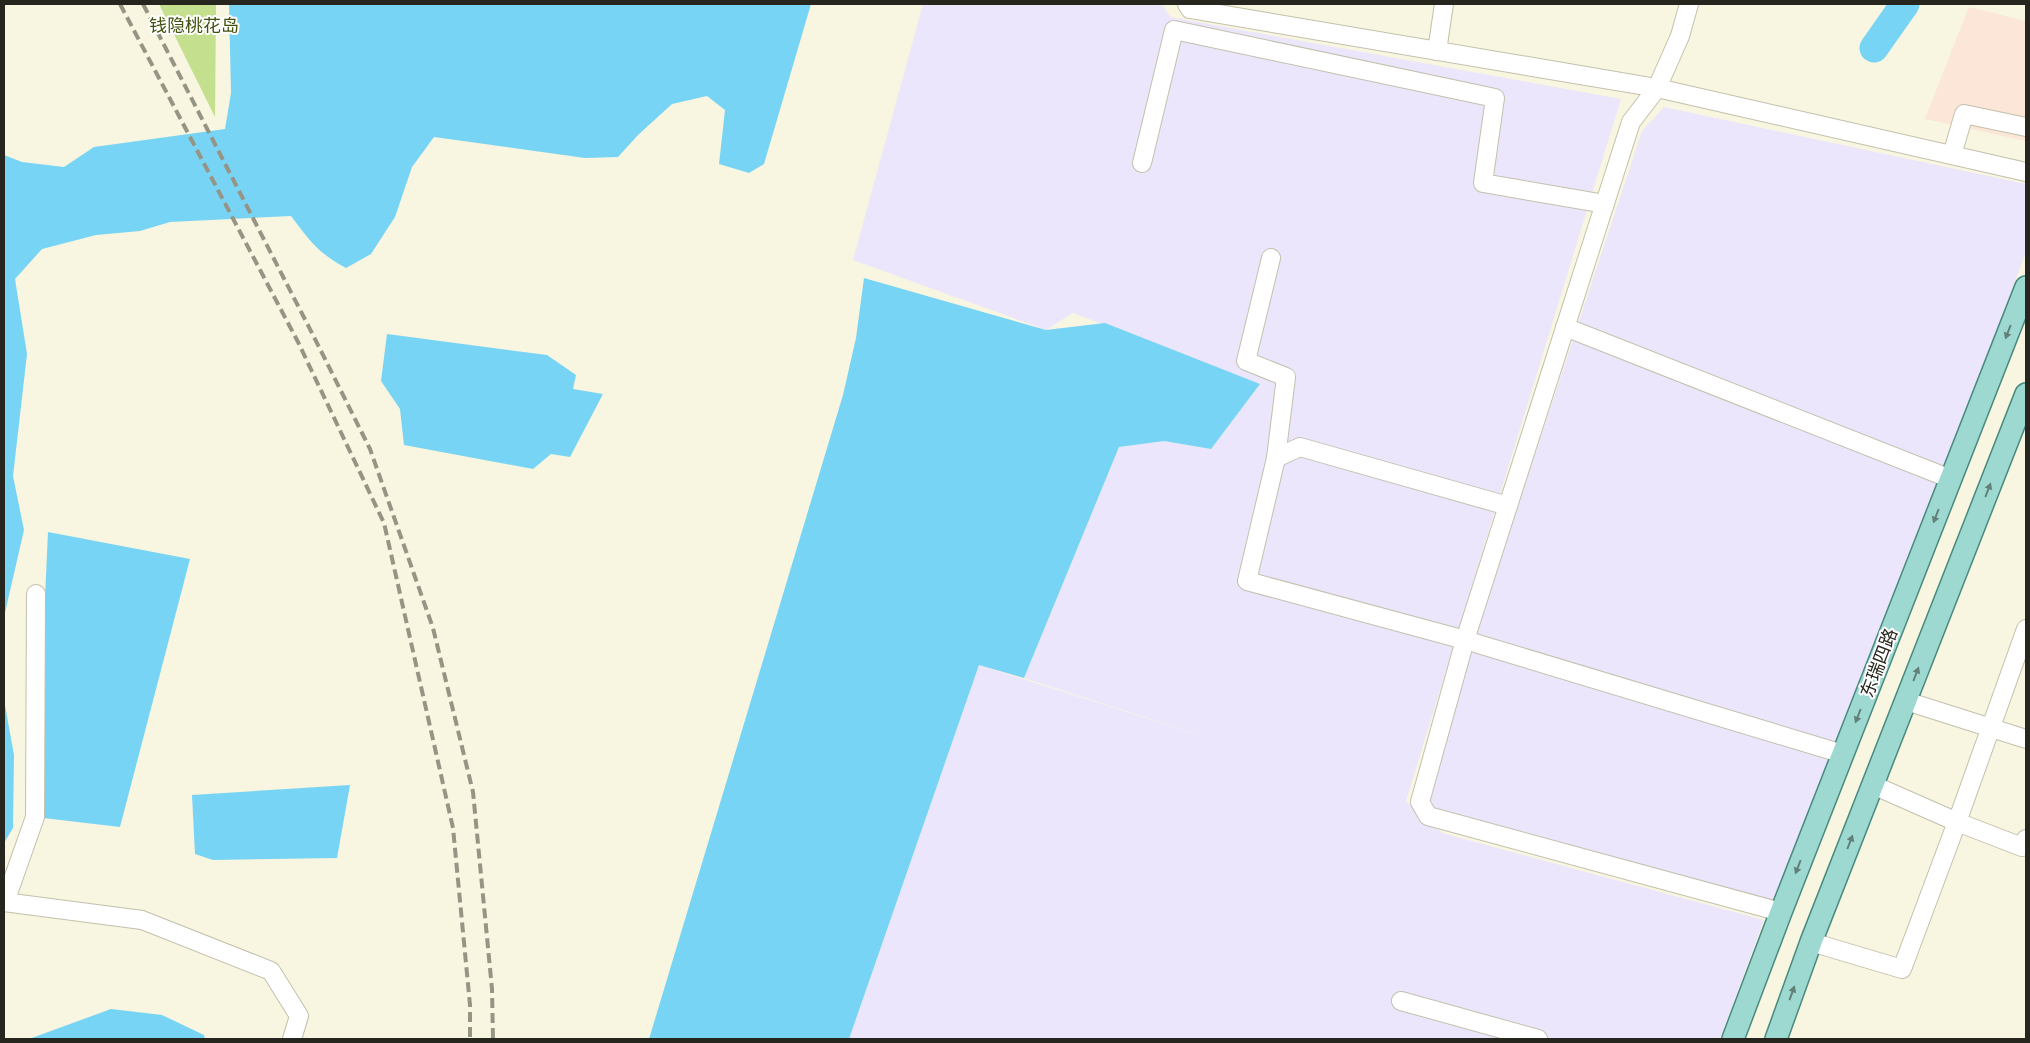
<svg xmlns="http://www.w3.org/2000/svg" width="2030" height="1043" font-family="Barlow,'Noto Sans SC',sans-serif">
<rect width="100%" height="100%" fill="#f8f5e0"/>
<polygon fill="#fbe6d8" points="1969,7 2026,21 2026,141 1925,119"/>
<g fill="#ece6fc">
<polygon points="923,4 1162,4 1170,17 1621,99 1406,801 1442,833 1764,920 1720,1039 849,1039 979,665 1237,747 1024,678 1119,447 1164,441 1211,449 1260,384 1073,313 1046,330 853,260"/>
<polygon points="1664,107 2026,184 2026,252 1781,912 1428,816 1420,802 1642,131"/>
</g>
<polygon fill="#c4df8d" points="159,4 216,4 215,117"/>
<g fill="#77d4f4">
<path d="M 229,4 L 811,4 L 764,164 L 749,173 L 719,164 L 725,110 L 707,96 L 672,104 L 638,135 L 618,157 L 585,158 L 434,137 L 412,167 L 395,217 L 371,254 L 346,268 C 318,253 309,240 291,216 L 170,222 L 140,231 L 96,235 L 42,249 L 15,279 L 27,354 L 13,476 L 24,530 L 4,617 L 4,155 L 22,162 L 64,167 L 94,147 L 225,129 L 231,93 Z"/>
<polygon points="864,278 1046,330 1105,323 1260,384 1211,449 1164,441 1119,447 1024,678 979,665 849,1039 649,1039 843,395 856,338"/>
<polygon points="387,334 547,355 576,375 573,389 603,394 570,457 551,454 533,469 404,445 400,409 381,381"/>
<polygon points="48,532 190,559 120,827 35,817"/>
<polygon points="4,700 14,755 13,828 4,843"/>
<polygon points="350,785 337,858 213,860 195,854 192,795"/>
<polygon points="111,1009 162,1015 204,1035 205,1039 29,1039"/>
</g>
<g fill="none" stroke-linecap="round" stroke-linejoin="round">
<polyline stroke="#77d4f4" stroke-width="29" points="1874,48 1905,4"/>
<defs>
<g id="minor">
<polyline points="1187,4 1190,9 1657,88 2026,172"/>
<polyline points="1689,4 1680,36 1657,88 1631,122 1465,640 1420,802 1428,816 1781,912"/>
<polyline points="1437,51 1444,4"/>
<polyline points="1952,155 1964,114 2026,127"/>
<polyline points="1142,163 1174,30 1495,98 1483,183 1605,204"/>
<polyline points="1271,258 1246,361 1286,377 1276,458 1247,581 1465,640 1843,754"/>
<polyline points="1565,327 1951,479"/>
<polyline points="1276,458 1300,447 1508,506"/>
<polyline points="2026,629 1957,822 2022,847 2026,839"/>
<polyline points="1906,701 2026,739"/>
<polyline points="4,902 142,920 271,971 299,1016 292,1039"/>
<polyline points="5,902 35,817 36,594"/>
<polyline points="1811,942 1902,969 1957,822 1873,785"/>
<polyline points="1401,1001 1538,1039"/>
</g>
<g id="major">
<polyline points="1733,1039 1781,912 2026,287"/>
<polyline points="1776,1039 1811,942 2026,394"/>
</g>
</defs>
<use href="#minor" stroke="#c3c0ac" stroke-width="20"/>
<use href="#major" stroke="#498a7f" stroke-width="24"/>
<use href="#minor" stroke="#fff" stroke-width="18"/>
<use href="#major" stroke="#9dd9d1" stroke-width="21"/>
<g stroke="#969485" stroke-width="4" stroke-dasharray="10 5" stroke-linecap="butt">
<polyline points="120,4 298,342 384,523 453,828 470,1005 470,1039"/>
<polyline points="143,4 313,335 370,449 433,628 473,792 492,989 493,1039"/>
</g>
</g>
<defs><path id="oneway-solid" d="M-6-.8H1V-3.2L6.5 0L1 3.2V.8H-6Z" transform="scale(1.25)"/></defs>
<g fill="#628078">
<use href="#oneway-solid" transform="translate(2008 332) rotate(111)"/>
<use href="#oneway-solid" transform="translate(1988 490) rotate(-69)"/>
<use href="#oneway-solid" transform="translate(1936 516) rotate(111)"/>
<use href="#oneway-solid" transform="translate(1916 674) rotate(-69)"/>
<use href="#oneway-solid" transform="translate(1858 716) rotate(111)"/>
<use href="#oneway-solid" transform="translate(1850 842) rotate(-69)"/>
<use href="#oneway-solid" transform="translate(1798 867) rotate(111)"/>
<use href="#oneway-solid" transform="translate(1792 993) rotate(-70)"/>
</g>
<g text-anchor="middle" stroke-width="4" stroke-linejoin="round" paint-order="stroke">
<g font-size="18" fill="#41520f" stroke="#fff">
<text x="194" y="32">钱隐桃花岛</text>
</g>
<g font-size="18" fill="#27261e" stroke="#fff">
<text transform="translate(1879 663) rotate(-69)" y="6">东瑞四路</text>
</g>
</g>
<rect width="2030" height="1043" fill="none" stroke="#27261e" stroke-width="10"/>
</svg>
